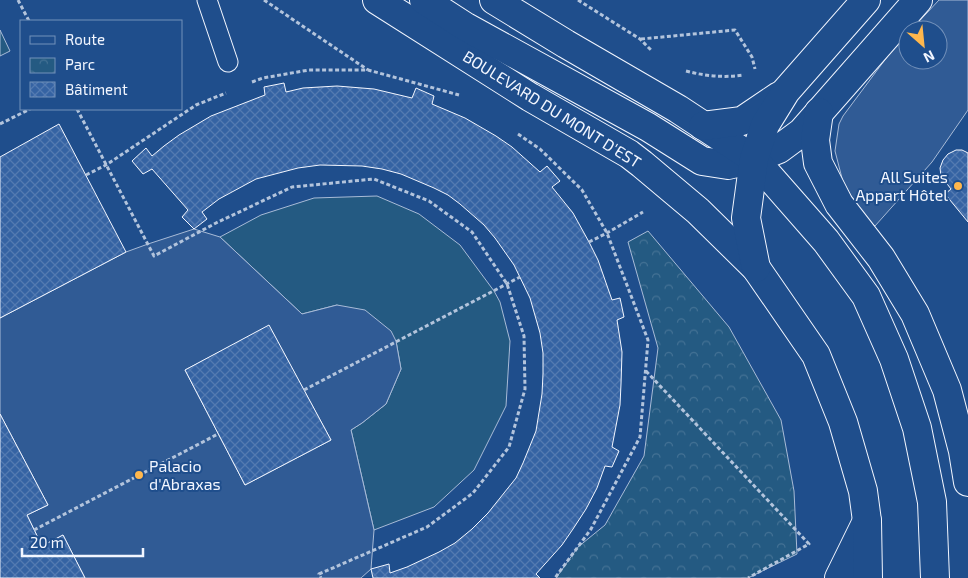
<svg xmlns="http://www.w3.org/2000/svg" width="968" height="578" font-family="'Exo 2',sans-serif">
<defs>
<pattern id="park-crowns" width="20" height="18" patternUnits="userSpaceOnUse" patternTransform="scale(1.25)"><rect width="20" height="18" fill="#245a82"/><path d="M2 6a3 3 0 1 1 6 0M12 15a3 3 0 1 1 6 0" fill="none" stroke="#447295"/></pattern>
<pattern id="building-cross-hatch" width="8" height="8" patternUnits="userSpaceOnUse" patternTransform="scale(1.25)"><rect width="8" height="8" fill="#3563a3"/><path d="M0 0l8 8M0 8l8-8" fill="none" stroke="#537ab1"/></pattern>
</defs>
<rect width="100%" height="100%" fill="#1f4e8c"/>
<g fill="#245a82" stroke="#a8bbd7">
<polygon points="0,30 10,51 0,56"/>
<polygon points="377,196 419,214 460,245 494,291 500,302 510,341 506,406 474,470 434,507 374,530 351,430 362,423 386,404 401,369 396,341 337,305 302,314 220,237 261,215 314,198"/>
</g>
<polygon fill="url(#park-crowns)" stroke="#a8bbd7" points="648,231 729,327 781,420 794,491 797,554 748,578 556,578 578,547 605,525 644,456 658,348 628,242"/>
<g fill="#305b95" stroke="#a8bbd7" fill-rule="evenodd">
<polygon points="939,0 968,0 968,110 932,162 875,226 860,211 843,182 835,151 839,124 843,116 890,53 908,33 908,60 938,60 938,30 911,30"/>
<path d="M 194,229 L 220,237 L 302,314 L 337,305 L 365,310 L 391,331 L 396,341 L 401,369 L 386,404 L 362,423 L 351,430 L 374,530 L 371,569 L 361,578 L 85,578 L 63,535 L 42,546 L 27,515 L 48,505 L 0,414 L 0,318 L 126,252 L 148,244 ZM 269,326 L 331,440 L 245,485 L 185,370 Z"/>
</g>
<g fill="url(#building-cross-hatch)" stroke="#f2f6ff">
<polygon points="284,83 286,92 303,88 337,86 374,89 412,98 416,88 434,96 432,104 465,118 496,136 512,147 540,172 547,166 560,181 552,187 573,213 589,242 598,260 612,300 620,298 624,317 617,320 622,352 621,384 620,405 612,447 619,451 612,467 605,466 597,488 586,509 573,529 562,545 536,574 540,578 373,578 371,569 389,564 390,573 407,567 439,552 455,543 472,529 488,513 516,478 523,463 536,431 542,394 543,374 543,353 540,333 530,298 514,265 495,238 484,225 460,204 448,195 434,188 401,174 382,169 362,166 320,165 298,168 256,179 219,199 202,212 207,219 194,229 182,217 188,210 152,169 143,174 132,161 146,148 152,156 164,146 179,135 211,116 265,95 264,87"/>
<polygon points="59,124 126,252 0,318 0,157"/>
<polygon points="956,150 962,150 968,153 968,222 945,194 951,189 941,176 940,168 943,160 948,154"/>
<polygon points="269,325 331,440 245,485 185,370"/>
<polygon points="0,414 48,505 27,515 42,546 63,535 85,578 0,578"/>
</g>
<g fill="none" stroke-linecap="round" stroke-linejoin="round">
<defs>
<polyline id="service" points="207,0 228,62"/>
<polyline id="minor" points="839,578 867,521"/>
<g id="secondary">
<polyline points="377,0 530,97 629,154 642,164 698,211 756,268 816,355 843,422 863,491 867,521 868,578"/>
<polyline points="424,0 466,27 648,127 702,161 728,165 754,159 779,149 802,132 918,0"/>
<polyline points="494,0 566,44 678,109 754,159 826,241 866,296 894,359 917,428 932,502 935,578"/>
<polyline points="819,112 815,140 818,163 839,204 881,258 915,314 947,390 963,451 968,482"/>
<polyline points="703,126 742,121 779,96"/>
<polyline points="756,268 746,218 754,159 765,125 786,91 866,0"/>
</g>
</defs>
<use href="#service" stroke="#f2f6ff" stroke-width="21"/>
<use href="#minor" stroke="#f2f6ff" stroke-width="30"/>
<use href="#secondary" stroke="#f2f6ff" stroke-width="30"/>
<g stroke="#b3c4dc" stroke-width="3" stroke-dasharray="4 2.5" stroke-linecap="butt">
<polyline points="18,0 29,21"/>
<polyline points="264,0 368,70"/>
<polyline points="578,0 640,39 651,50"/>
<polyline points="641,39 735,30 752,57 755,69"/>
<path d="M 686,71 C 705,76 724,78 744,75"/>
<polyline points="252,82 263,78 309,70 368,70 459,95"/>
<polyline points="77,109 154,256 216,223 292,187 374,179 429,201 472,232 507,284 524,336 525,389 509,447 473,493 427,527 319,574 321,578"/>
<polyline points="0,124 30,109"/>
<polyline points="518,134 540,149 582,190 607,233 648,340 640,437 591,529 555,578"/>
<polyline points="86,175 106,165 196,105 226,93"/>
<polyline points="589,242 607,233 643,212"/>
<polyline points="646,371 809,544 748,578"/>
<polyline points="304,390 520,277"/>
<polyline points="34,530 218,434"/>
</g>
<use href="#service" stroke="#1f4e8c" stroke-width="19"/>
<use href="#minor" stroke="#1f4e8c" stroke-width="28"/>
<use href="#secondary" stroke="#1f4e8c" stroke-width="28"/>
</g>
<g fill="#ffb74d" stroke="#1f4e8c" stroke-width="2">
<circle cx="958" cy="186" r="5"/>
<circle cx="139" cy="475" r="5"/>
</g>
<g text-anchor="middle" stroke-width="4" stroke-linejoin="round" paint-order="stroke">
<g font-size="16" fill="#f2f6ff" stroke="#1f4e8c">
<text transform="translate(552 109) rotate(32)" y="6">BOULEVARD DU MONT D'EST</text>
</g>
<g font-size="16" fill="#f2f6ff" stroke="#1f4e8c" text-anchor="end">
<text x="948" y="183">All Suites<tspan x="948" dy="18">Appart Hôtel</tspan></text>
<text x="149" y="472" text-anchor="start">Palacio<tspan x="149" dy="18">d'Abraxas</tspan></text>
</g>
</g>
<rect x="20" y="20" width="162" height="90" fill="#1f4e8c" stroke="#7391ba"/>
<rect x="30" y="36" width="25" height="8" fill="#1f4e8c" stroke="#7391ba"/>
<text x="65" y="45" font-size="15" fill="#f2f6ff">Route</text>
<rect x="30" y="58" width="25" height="15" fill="url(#park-crowns)" stroke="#7391ba"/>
<text x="65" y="70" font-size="15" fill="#f2f6ff">Parc</text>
<rect x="30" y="82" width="25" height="15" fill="url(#building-cross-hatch)" stroke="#7391ba"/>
<text x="65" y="95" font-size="15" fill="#f2f6ff">Bâtiment</text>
<g transform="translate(923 45) rotate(153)"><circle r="24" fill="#1f4e8c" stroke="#7391ba"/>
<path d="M0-4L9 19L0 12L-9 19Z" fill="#ffb74d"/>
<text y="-8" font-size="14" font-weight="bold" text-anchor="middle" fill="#f2f6ff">N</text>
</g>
<path d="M22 548v8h121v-8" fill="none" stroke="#f2f6ff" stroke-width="2.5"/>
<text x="30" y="548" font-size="15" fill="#f2f6ff" stroke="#1f4e8c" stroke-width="4" paint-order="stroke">20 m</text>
</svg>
